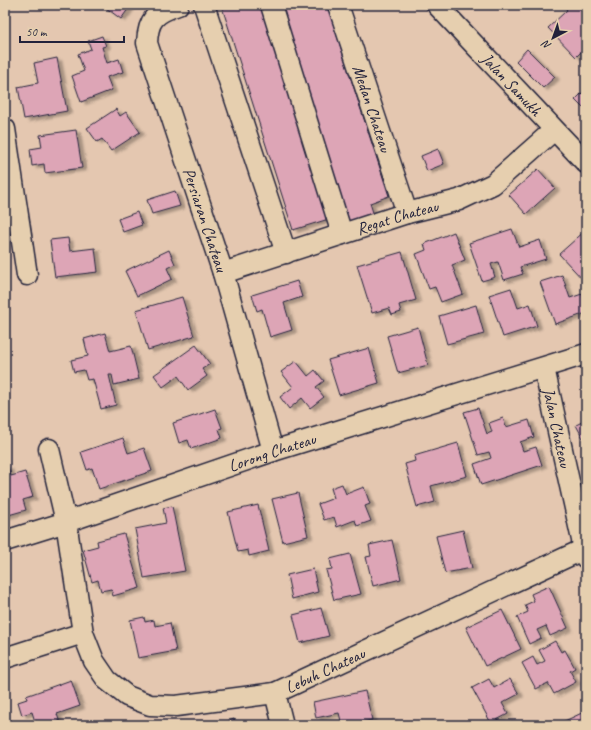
<svg xmlns="http://www.w3.org/2000/svg" width="591" height="730" font-family="Caveat,sans-serif">
<defs>
<filter id="shadow"><feDropShadow dx="4.5" dy="2.5" stdDeviation="1" flood-color="#0004"/></filter>
</defs>
<rect width="100%" height="100%" fill="#e4c7b0"/>
<filter id="ink" filterUnits="userSpaceOnUse"><feTurbulence type="fractalNoise" baseFrequency=".025" numOctaves="2"/><feDisplacementMap in="SourceGraphic" scale="8" xChannelSelector="R" yChannelSelector="G"/><feConvolveMatrix kernelMatrix="1 2 1 2 8 2 1 2 1" color-interpolation-filters="sRGB"/></filter>
<g filter="url(#ink)">
<g fill="#dda5b6" stroke="#22223b" filter="url(#shadow)">
<polygon points="102,5 131,5 121,19"/>
<polygon points="228,5 265,5 332,218 293,230 222,7"/>
<polygon points="278,5 327,5 389,196 370,203 375,219 349,227"/>
<polygon points="563,5 586,5 586,47 576,57 548,28 567,10"/>
<polygon points="102,36 106,46 102,47 107,63 119,59 123,72 107,77 112,90 81,102 72,76 84,71 78,54 91,49 88,41"/>
<polygon points="527,49 555,77 543,88 516,61"/>
<polygon points="57,58 67,111 24,119 18,87 38,83 34,63"/>
<polygon points="586,89 586,111 575,100"/>
<polygon points="116,109 120,116 126,112 140,132 111,151 102,139 97,142 87,128"/>
<polygon points="76,130 82,168 45,173 44,164 32,166 30,149 42,147 40,135"/>
<polygon points="438,149 444,164 427,171 421,156"/>
<polygon points="538,169 555,188 526,214 509,195"/>
<polygon points="175,191 180,206 152,214 147,200"/>
<polygon points="137,212 142,225 123,232 118,219"/>
<polygon points="512,229 519,247 540,240 546,259 520,267 523,274 504,280 498,262 491,264 495,277 482,281 469,243"/>
<polygon points="586,230 586,283 559,254"/>
<polygon points="454,232 465,260 452,265 463,294 441,302 435,287 429,289 416,254 426,250 424,244"/>
<polygon points="68,238 70,251 95,248 98,272 55,277 50,240"/>
<polygon points="169,250 175,264 167,268 172,279 137,296 125,271"/>
<polygon points="402,252 416,300 399,305 401,312 392,315 389,308 372,313 357,265"/>
<polygon points="562,275 570,298 582,294 586,305 586,313 555,324 540,282"/>
<polygon points="297,281 302,297 284,303 292,330 270,337 262,309 257,311 252,295"/>
<polygon points="511,288 518,308 530,304 537,326 503,337 489,295"/>
<polygon points="182,297 194,336 148,350 136,310"/>
<polygon points="476,305 484,334 447,344 439,316"/>
<polygon points="418,327 428,365 398,373 387,336"/>
<polygon points="105,333 110,351 131,346 139,379 114,385 112,375 109,375 116,405 101,409 93,379 87,380 84,370 74,372 71,360 88,356 84,339"/>
<polygon points="196,345 210,364 202,369 207,376 188,390 178,376 163,387 154,375"/>
<polygon points="369,348 379,383 339,395 328,360"/>
<polygon points="296,361 308,376 315,370 324,381 316,387 324,397 310,408 302,398 289,409 280,397 293,387 281,372"/>
<polygon points="478,408 487,434 492,432 489,423 503,418 506,427 529,420 534,437 520,442 523,451 536,447 542,465 481,485 474,464 491,458 489,452 478,455 464,412"/>
<polygon points="215,409 222,428 219,429 222,438 191,449 188,440 179,443 173,423"/>
<polygon points="586,420 586,442 585,442 576,425"/>
<polygon points="123,438 128,453 144,448 152,471 99,489 92,468 87,470 81,452"/>
<polygon points="458,443 467,476 431,486 435,502 417,507 405,464 415,461 414,456"/>
<polygon points="8,467 11,476 25,472 33,497 23,500 26,510 5,516 5,468"/>
<polygon points="342,484 346,494 364,487 370,504 365,506 371,521 357,526 355,520 337,527 334,517 324,520 318,504 334,498 331,488"/>
<polygon points="298,493 308,536 283,542 272,499"/>
<polygon points="258,505 269,551 249,556 248,550 238,552 228,512"/>
<polygon points="172,506 185,571 144,578 135,529 166,523 163,508"/>
<polygon points="463,530 472,568 445,573 436,536"/>
<polygon points="124,534 140,588 113,596 111,589 101,591 98,580 92,582 83,550 98,546 97,541"/>
<polygon points="392,540 401,579 373,586 366,557 371,556 369,545"/>
<polygon points="350,554 361,594 334,600 326,570 332,569 330,559"/>
<polygon points="313,569 318,592 292,599 287,575"/>
<polygon points="549,586 568,628 550,636 546,626 537,630 541,638 529,644 517,617 528,612 525,605 534,601 531,594"/>
<polygon points="321,608 329,636 300,643 293,615"/>
<polygon points="502,610 521,649 485,666 466,627"/>
<polygon points="144,617 145,622 154,620 155,626 170,623 176,651 138,658 130,620"/>
<polygon points="555,641 561,652 565,650 575,668 570,671 576,682 554,694 548,683 536,689 522,663 533,657 537,665 545,661 539,650"/>
<polygon points="489,679 494,688 510,679 519,694 502,703 508,714 491,723 472,688"/>
<polygon points="71,680 80,706 57,714 60,723 55,725 36,725 32,712 22,715 18,702 27,699 26,696"/>
<polygon points="365,691 372,720 342,725 339,713 316,718 313,702"/>
<polygon points="584,712 586,716 586,725 556,725"/>
<polygon points="234,719 237,725 217,725"/>
</g>
<g fill="none" stroke-linecap="round" stroke-linejoin="round">
<defs>
<g id="minor">
<path id="s1" d="M 178,5 C 155,13 148,19 147,43 L 223,273 L 273,451"/>
<polyline points="204,5 286,253"/>
<polyline points="271,5 342,234"/>
<path id="s2" d="M 338,5 L 407,213"/>
<path id="s3" d="M 437,5 L 586,163"/>
<polyline points="5,129 27,275"/>
<path id="s4" d="M 223,273 L 407,213 L 459,200 L 493,184 L 554,130"/>
<path id="s5" d="M 544,368 L 586,558"/>
<polyline points="5,541 66,522 49,449"/>
<path id="s6" d="M 584,549 L 275,693 L 176,706 L 150,705 L 127,696 L 107,680 L 94,661 L 83,633 L 66,522 L 273,451 L 586,354"/>
<polyline points="5,658 83,633"/>
<polyline points="275,693 283,725"/>
</g>
</defs>
<use href="#minor" stroke="#22223b" stroke-width="23"/>
<use href="#minor" stroke="#e6cfaf" stroke-width="20"/>
</g>
</g>
<g text-anchor="middle" stroke-width="3" stroke-linejoin="round" paint-order="stroke">
<g font-size="17" fill="#22223b" stroke="#e6cfaf">
<text dy="6" stroke="none"><textPath href="#s3" startOffset="109">Jalan Samukh</textPath></text>
<text dy="6" stroke="none"><textPath href="#s2" startOffset="109">Medan Chateau</textPath></text>
<text dy="6" stroke="none"><textPath href="#s4" startOffset="183">Regat Chateau</textPath></text>
<text dy="6" stroke="none"><textPath href="#s1" startOffset="240">Persiaran Chateau</textPath></text>
<text dy="6" stroke="none"><textPath href="#s5" startOffset="61">Jalan Chateau</textPath></text>
<text dy="6" stroke="none"><textPath href="#s6" startOffset="900">Lorong Chateau</textPath></text>
<text transform="translate(325 670) rotate(-25)" y="6">Lebuh Chateau</text>
</g>
</g>
<rect width="591" height="730" fill="none" stroke="#e6cfaf" stroke-width="20"/>
<rect x="10" y="10" width="571" height="710" fill="none" stroke="#22223b" stroke-width="1.5" filter="url(#ink)"/>
<g transform="translate(553 38) rotate(221)" stroke="#e6cfaf" stroke-width="3" paint-order="stroke">
<path d="M0-3L7 15L0 10L-7 15Z" fill="#22223b"/>
<text y="-6" font-size="11" font-weight="bold" text-anchor="middle" fill="#22223b">N</text>
</g>
<path d="M20 36v6h104v-6" fill="none" stroke="#22223b" stroke-width="2"/>
<text x="26" y="36" font-size="12" fill="#22223b" stroke="#e6cfaf" stroke-width="3" paint-order="stroke">50 m</text>
</svg>
